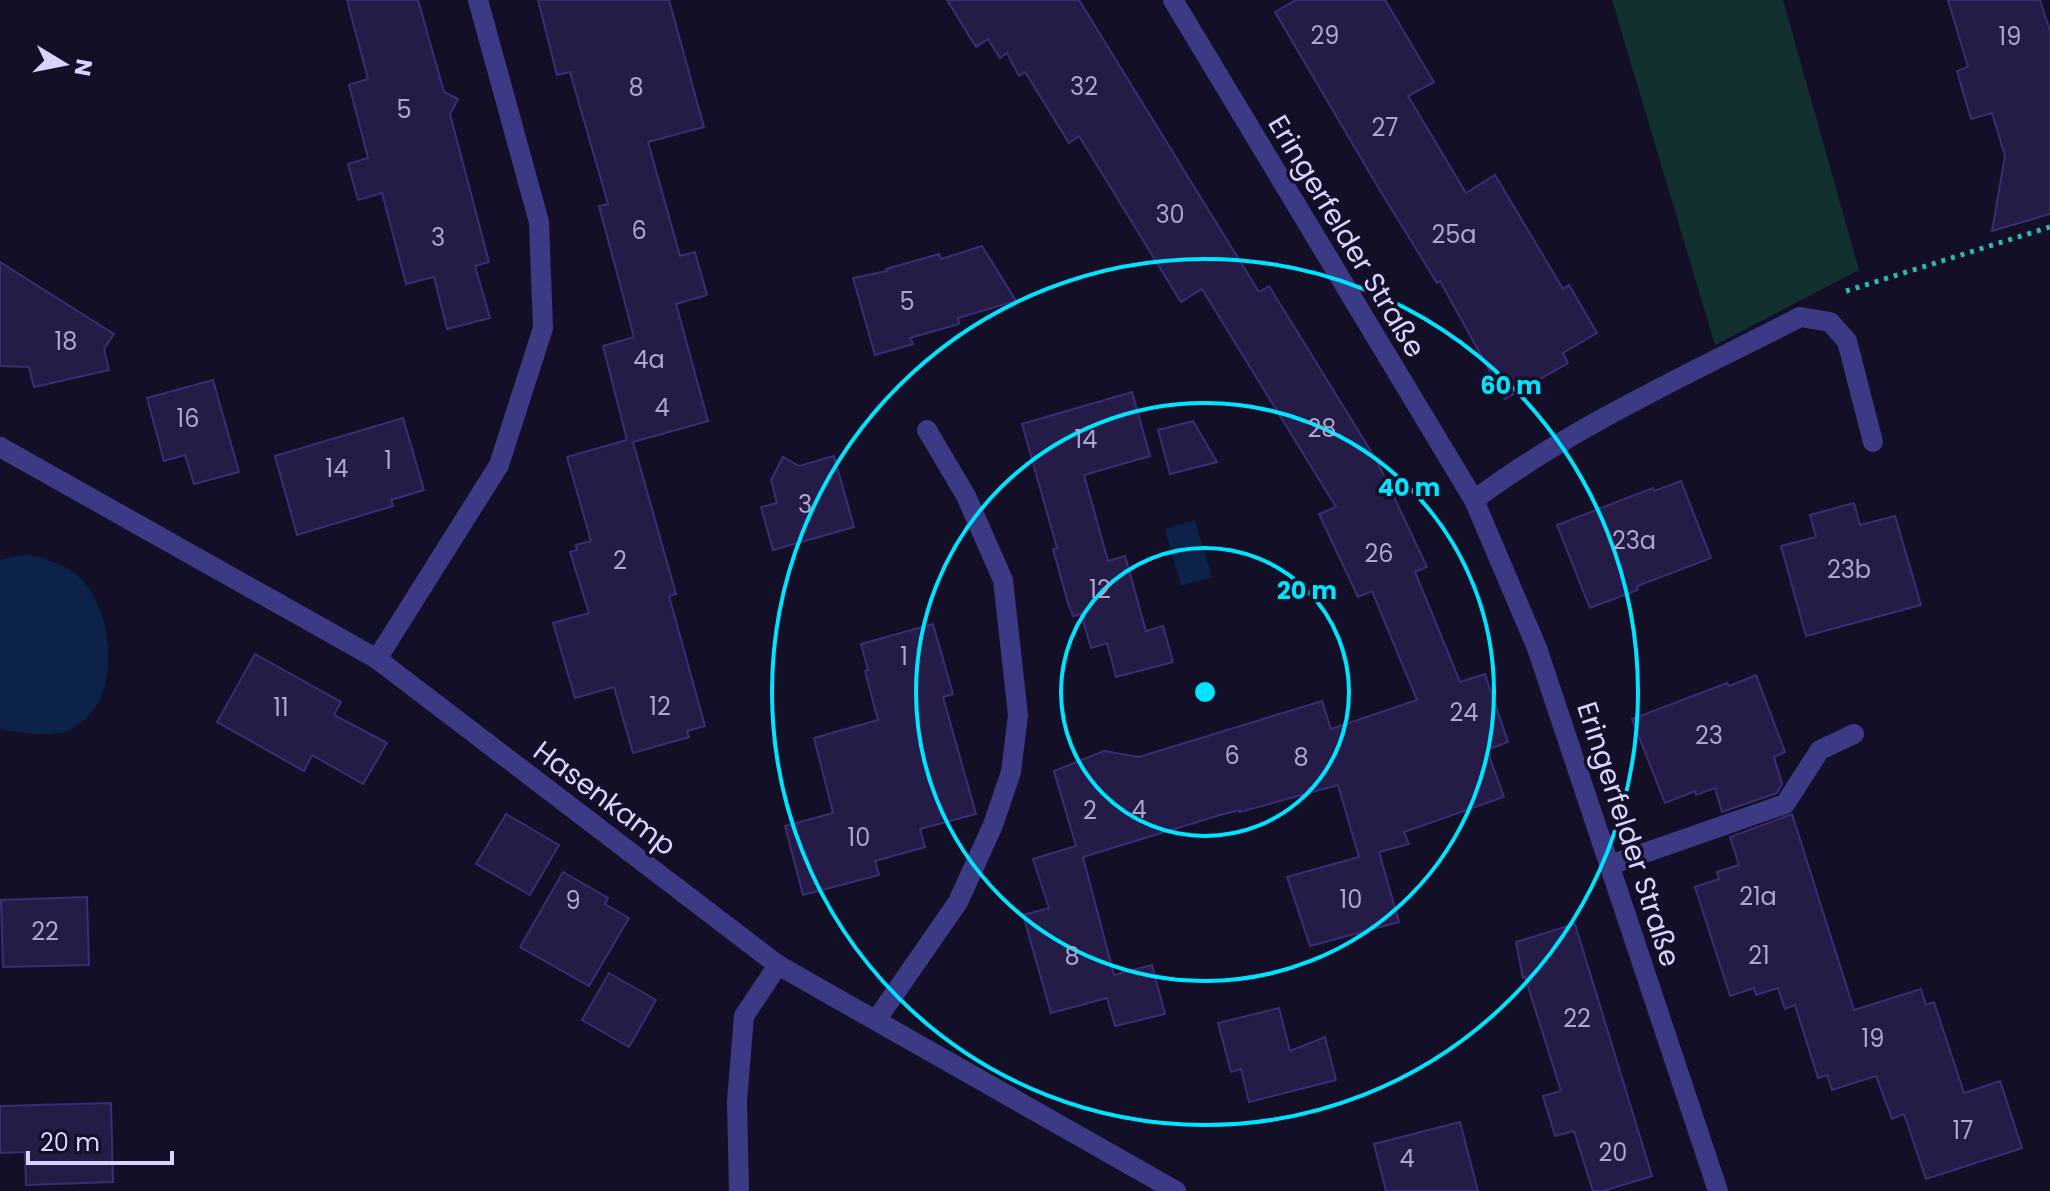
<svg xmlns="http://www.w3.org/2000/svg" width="2050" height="1191" font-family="Poppins,sans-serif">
<rect width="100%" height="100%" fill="#130f26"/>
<polygon fill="#12302f" points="1612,0 1783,0 1859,270 1715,345"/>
<g fill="#0c2248">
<polygon points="1195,520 1212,577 1181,586 1165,529"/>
<path d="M 27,554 C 46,559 69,565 82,580 C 115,616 123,702 73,728 C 54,739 21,733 0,729 L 0,560 Z"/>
</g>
<g fill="#241b47" stroke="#3b2d73" stroke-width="2">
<polygon points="347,0 418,0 444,92 458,99 450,114 489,262 475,266 490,318 447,329 434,277 406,284 382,193 358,200 348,164 368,158 349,85 368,79"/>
<polygon points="538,0 669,0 704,127 648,142 680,256 695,252 707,295 676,304 708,421 633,442 676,594 669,596 705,726 687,731 689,737 633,753 614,687 575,698 553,623 589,613 570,552 577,550 576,545 591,541 567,457 627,440 603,346 634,337 599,206 608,204 570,72 557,75"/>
<polygon points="947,0 1079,0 1259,292 1269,286 1377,461 1427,567 1415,572 1460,682 1485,674 1508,742 1487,750 1504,797 1404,832 1409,844 1379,852 1399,922 1310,946 1287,877 1359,857 1338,785 1240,812 1240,810 1220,815 1083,857 1114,975 1152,965 1165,1014 1115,1026 1107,998 1051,1013 1023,915 1049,908 1033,859 1076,846 1054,771 1104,751 1139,757 1322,701 1331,729 1417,700 1372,591 1358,597 1319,514 1336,507 1202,289 1181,302 1079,136 1069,143 1025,72 1019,76 1007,53 1000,58 988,39 976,47"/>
<polygon points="1296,0 1385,0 1434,82 1408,96 1466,193 1495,175 1563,289 1569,285 1597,333 1563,353 1568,363 1505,399 1440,281 1437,283 1378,187 1275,12"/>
<polygon points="1948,0 2040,0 2050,31 2050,214 1992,231 2005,156 1992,113 1971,119 1957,71 1968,67"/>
<polygon points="982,246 1016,301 958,318 959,324 910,338 913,344 875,355 853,278 887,271 886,269 939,254 941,259"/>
<polygon points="0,262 114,334 104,349 109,370 34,387 29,367 0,366"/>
<polygon points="213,380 239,472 194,484 185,455 164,461 147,398"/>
<polygon points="1132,392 1150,456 1084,475 1108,561 1125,556 1146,631 1163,626 1173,662 1116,677 1107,643 1091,648 1081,614 1073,616 1068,603 1053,549 1057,548 1022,424"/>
<polygon points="403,418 424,490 391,500 393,506 297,535 275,456"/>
<polygon points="1193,421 1217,462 1170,474 1158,430"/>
<polygon points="834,456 854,527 773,550 761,507 777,503 771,480 783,457 799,466"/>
<polygon points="1681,481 1711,558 1637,586 1638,590 1590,608 1557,525 1653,488 1654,491"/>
<polygon points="1854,503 1860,525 1895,516 1921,605 1806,636 1781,546 1816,537 1810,515"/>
<polygon points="933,624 953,694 943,697 976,814 920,829 925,847 875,861 879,875 803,895 785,826 833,813 814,738 878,720 865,671 868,670 861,644"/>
<polygon points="255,654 341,702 334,715 387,743 363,784 312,755 304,771 217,722"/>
<polygon points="1756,675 1785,752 1774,757 1782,784 1777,793 1722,812 1715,788 1696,795 1695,791 1665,803 1632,719 1727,683 1729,686"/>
<polygon points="506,814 559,845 530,895 476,864"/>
<polygon points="1792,814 1854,1010 1921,989 1926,1005 1934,1002 1964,1093 2000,1081 2022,1148 1926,1179 1904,1114 1892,1119 1876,1076 1832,1090 1827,1075 1818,1078 1795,1005 1785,1009 1778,988 1756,995 1754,988 1730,996 1695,887 1719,879 1717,872 1739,865 1730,837"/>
<polygon points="563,872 608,898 605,904 629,918 589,986 520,947"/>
<polygon points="87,897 89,965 3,967 1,900"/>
<polygon points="1575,924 1652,1176 1603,1191 1593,1191 1574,1131 1555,1136 1543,1096 1561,1091 1525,977 1523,978 1516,942"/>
<polygon points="609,973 656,1000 629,1047 582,1020"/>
<polygon points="1279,1008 1290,1051 1325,1037 1336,1080 1249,1102 1241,1069 1231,1072 1218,1023"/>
<polygon points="111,1103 113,1182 26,1185 25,1152 0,1153 0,1106"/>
<polygon points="1460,1122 1478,1191 1386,1191 1374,1144"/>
</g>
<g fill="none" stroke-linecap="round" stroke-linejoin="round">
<polyline stroke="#2fb8b0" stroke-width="5" stroke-dasharray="4 6" stroke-linecap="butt" points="1846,291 2050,227"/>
<g stroke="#3d3a85" stroke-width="20">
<polyline points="1800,317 1830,322 1847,341 1873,442"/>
<polyline points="1610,865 1785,804 1820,750 1854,734"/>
</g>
<g stroke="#3d3a85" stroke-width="20">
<polyline points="1173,0 1474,500 1537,648 1718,1191"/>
<polyline points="0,447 377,659 778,965 1176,1191"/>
<path d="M 1474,500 C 1570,428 1693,372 1800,317"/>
<polyline points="377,659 499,465 543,328 539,222 478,0"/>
<polyline points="877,1019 958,902 993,825 1011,772 1018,715 1003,580 966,496 927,430"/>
<polyline points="739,1191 737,1101 744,1016 778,965"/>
</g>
</g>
<g fill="none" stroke="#00e5ff" stroke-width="4">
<circle cx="1205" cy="692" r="144"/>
<circle cx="1205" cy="692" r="289"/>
<circle cx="1205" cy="692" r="433"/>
</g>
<g text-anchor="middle" stroke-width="7" stroke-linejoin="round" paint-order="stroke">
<g font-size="24" fill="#aca6d1">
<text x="1325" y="44">29</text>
<text x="2010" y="45">19</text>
<text x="1084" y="95">32</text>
<text x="636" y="96">8</text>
<text x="404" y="118">5</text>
<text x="1385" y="136">27</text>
<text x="1170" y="223">30</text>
<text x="639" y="239">6</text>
<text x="1454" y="243">25a</text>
<text x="438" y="246">3</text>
<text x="907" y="310">5</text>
<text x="66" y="350">18</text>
<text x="649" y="368">4a</text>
<text x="662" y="416">4</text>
<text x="188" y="427">16</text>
<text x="1322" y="437">28</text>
<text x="1086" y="448">14</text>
<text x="388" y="469">1</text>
<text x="337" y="477">14</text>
<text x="805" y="513">3</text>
<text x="1634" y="549">23a</text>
<text x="1379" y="562">26</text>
<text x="620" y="569">2</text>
<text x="1849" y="578">23b</text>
<text x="1100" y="598">12</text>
<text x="904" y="665">1</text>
<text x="660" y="715">12</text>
<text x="281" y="716">11</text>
<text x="1464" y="721">24</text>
<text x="1709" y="744">23</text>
<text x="1232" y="764">6</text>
<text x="1301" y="766">8</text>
<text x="1139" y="818">4</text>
<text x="1090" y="819">2</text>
<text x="859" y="846">10</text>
<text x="1758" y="905">21a</text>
<text x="1351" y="908">10</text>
<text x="573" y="909">9</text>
<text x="45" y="940">22</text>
<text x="1759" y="964">21</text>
<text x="1072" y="965">8</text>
<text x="1577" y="1027">22</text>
<text x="1873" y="1047">19</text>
<text x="1963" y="1139">17</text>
<text x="1613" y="1161">20</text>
<text x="1407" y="1167">4</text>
</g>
<g font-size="28" fill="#d9d4ff" stroke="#130f26">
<text transform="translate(1347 236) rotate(59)" y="10">Eringerfelder Straße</text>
<text transform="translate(605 798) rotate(37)" y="10">Hasenkamp</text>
<text transform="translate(1629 834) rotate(72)" y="10">Eringerfelder Straße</text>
</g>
</g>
<circle cx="1205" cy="692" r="12" fill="#00e5ff" stroke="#130f26" stroke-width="4"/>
<g font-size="24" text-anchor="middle" font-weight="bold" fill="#00e5ff" stroke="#130f26" stroke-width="7" stroke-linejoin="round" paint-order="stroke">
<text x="1511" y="394">60 m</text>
<text x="1409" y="496">40 m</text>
<text x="1307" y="599">20 m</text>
</g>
<g transform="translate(64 64) rotate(100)" stroke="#130f26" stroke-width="6" paint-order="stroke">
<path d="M0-6L14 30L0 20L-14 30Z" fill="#d9d4ff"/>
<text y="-12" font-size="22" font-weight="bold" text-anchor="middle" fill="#d9d4ff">N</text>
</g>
<path d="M28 1151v12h144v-12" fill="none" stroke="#d9d4ff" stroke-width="4"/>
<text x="40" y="1151" font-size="24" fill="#d9d4ff" stroke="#130f26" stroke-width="6" paint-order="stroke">20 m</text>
</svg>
